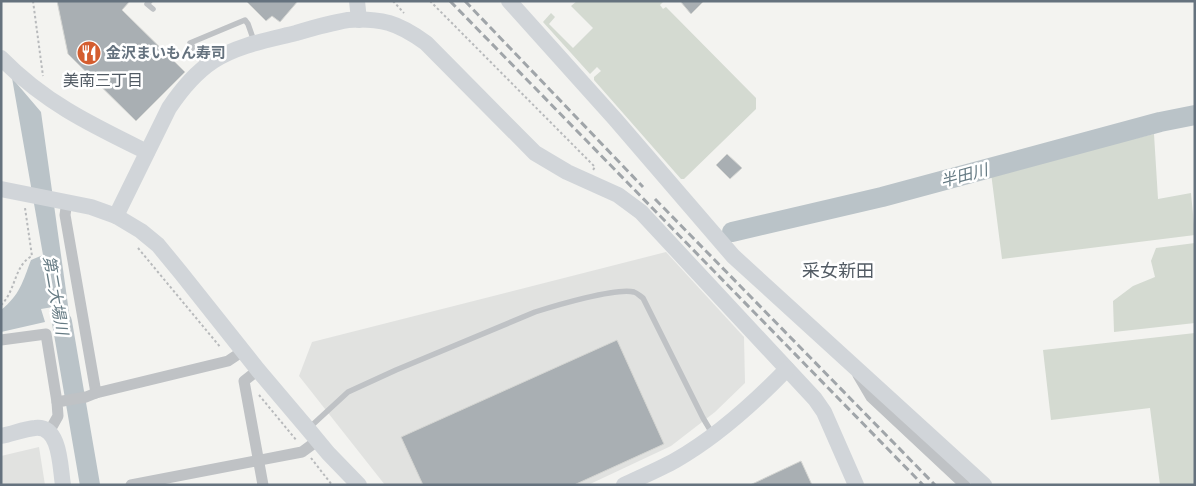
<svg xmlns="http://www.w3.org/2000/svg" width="1196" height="486" font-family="'Source Sans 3','Noto Sans JP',sans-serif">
<rect width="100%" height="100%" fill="#f3f3f0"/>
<g fill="#e1e2e0">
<polygon points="666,252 744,337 745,383 715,412 671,446 588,485 385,485 299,376 312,342"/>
<polygon points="39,447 45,485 1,485 1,456"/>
</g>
<g fill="#d4dad1">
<polygon points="577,1 664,1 660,5 663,9 666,7 756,98 756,109 684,179 681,179 594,80 594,77 601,71 597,67 590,74 543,22 551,13 555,17 549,24 573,48 593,28 571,6"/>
<polygon points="1154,134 1158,199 1191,193 1195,235 1002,259 991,173"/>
<polygon points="1195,243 1195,323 1114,332 1113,301 1133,286 1155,277 1151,261 1156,248"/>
<polygon points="1195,333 1195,485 1160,485 1150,408 1051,420 1043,350"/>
</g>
<path fill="#bac3c8" d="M 12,78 L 41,112 L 74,348 L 63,350 L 53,307 L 41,309 L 45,322 L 1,332 L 1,310 C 20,295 23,281 31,260 L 43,255 Z"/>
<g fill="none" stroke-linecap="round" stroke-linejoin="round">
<g stroke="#bac3c8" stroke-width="20">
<polyline points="732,232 882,197 1160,122 1195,115"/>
<polyline points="62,322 90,485"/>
</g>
</g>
<g fill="#a9afb3" stroke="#d4d5d2">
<polygon points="57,1 130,1 122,10 185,72 136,121 68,54"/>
<polygon points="246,1 298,1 280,22 272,16 266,21"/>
<polygon points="680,1 704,1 691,14"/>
<polygon points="727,154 742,168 730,179 716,165"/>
<polygon points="617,340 664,444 574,485 423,485 401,437"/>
<polygon points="801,461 812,485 750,485"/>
</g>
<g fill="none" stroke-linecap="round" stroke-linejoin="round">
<g stroke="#b8babc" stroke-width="2" stroke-dasharray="2.5 2.5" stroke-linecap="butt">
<polyline points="33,1 43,76"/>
<polyline points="393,1 404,13"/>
<polyline points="430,1 595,167 593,170"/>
<polyline points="138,248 221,348"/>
<path d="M 1,305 C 16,291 14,265 32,256 L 25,208"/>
<polyline points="259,395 297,441"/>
<polyline points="311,458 332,485"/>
</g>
<g stroke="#bfc2c5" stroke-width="5.5">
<polyline points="150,1 147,4 153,9"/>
<polyline points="205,64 190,43 245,20 248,24 254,41"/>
<path d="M 309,428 L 348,392 L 396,370 L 535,312 C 554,306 617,287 634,292 C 637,293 640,296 643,298 L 703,418 L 712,433"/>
</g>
<g stroke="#bfc2c5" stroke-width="11">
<polyline points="67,201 65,215 96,393 228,361 243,351"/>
<polyline points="1,340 46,334 57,402"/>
<polyline points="258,370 244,381 263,485"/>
<polyline points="858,375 871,397 965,485"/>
<polyline points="49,432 58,416 57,402 86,397 96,393"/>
<polyline points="131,485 302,452 317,441"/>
</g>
<g stroke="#d1d5d9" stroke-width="16">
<polyline points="357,1 359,20"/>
<polyline points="509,1 615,119 733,256 984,485"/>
<path d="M 1,58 C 45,103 92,125 147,152"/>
<polyline points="1,189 91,207 116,216 141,231 158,245 181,273 258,370 308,429 328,453 359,485"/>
<path d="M 116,216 L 169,108 C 181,90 195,73 213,61 C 238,45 268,40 296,33 C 313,28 330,23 348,20 C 361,19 377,20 389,23 C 403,27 415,35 426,43 L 535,153 L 567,172 L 618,195 L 641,212 L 815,399 L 824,412 L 856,485"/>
<path d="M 1,436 C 12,434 24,429 35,428 C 61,425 60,468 63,485"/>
<path d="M 624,485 C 641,477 660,469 676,460 C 718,436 754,403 787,369"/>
</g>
<g stroke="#a0a5a9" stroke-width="3" stroke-dasharray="8 4" stroke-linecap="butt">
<polyline points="450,1 923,485"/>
<polyline points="465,1 643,187"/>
<polyline points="655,199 935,485"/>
</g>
</g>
<defs>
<symbol id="restaurant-disc" viewBox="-11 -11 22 22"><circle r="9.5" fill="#d45d2f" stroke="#fff"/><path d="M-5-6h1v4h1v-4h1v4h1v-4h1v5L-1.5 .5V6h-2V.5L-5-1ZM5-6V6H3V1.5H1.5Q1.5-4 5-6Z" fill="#fff"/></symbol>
</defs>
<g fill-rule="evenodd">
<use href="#restaurant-disc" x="75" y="39" width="28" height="28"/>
</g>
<g text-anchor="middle" stroke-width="5" stroke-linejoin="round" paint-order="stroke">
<g font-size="15" font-weight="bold" fill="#65727e" stroke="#fff" text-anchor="start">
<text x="106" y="58">金沢まいもん寿司</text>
</g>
<g font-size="16" fill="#525b64" stroke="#fff">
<text x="103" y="86">美南三丁目</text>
</g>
<g font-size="16" font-style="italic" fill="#657a83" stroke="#fff">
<text transform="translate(964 175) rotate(-15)" y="6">半田川</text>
<text transform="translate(56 295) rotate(80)" y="6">第二大場川</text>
</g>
<g font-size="18" fill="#525b64" stroke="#fff">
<text x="838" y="277">采女新田</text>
</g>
</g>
<rect width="1196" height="486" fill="none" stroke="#65727e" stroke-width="5"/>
</svg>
